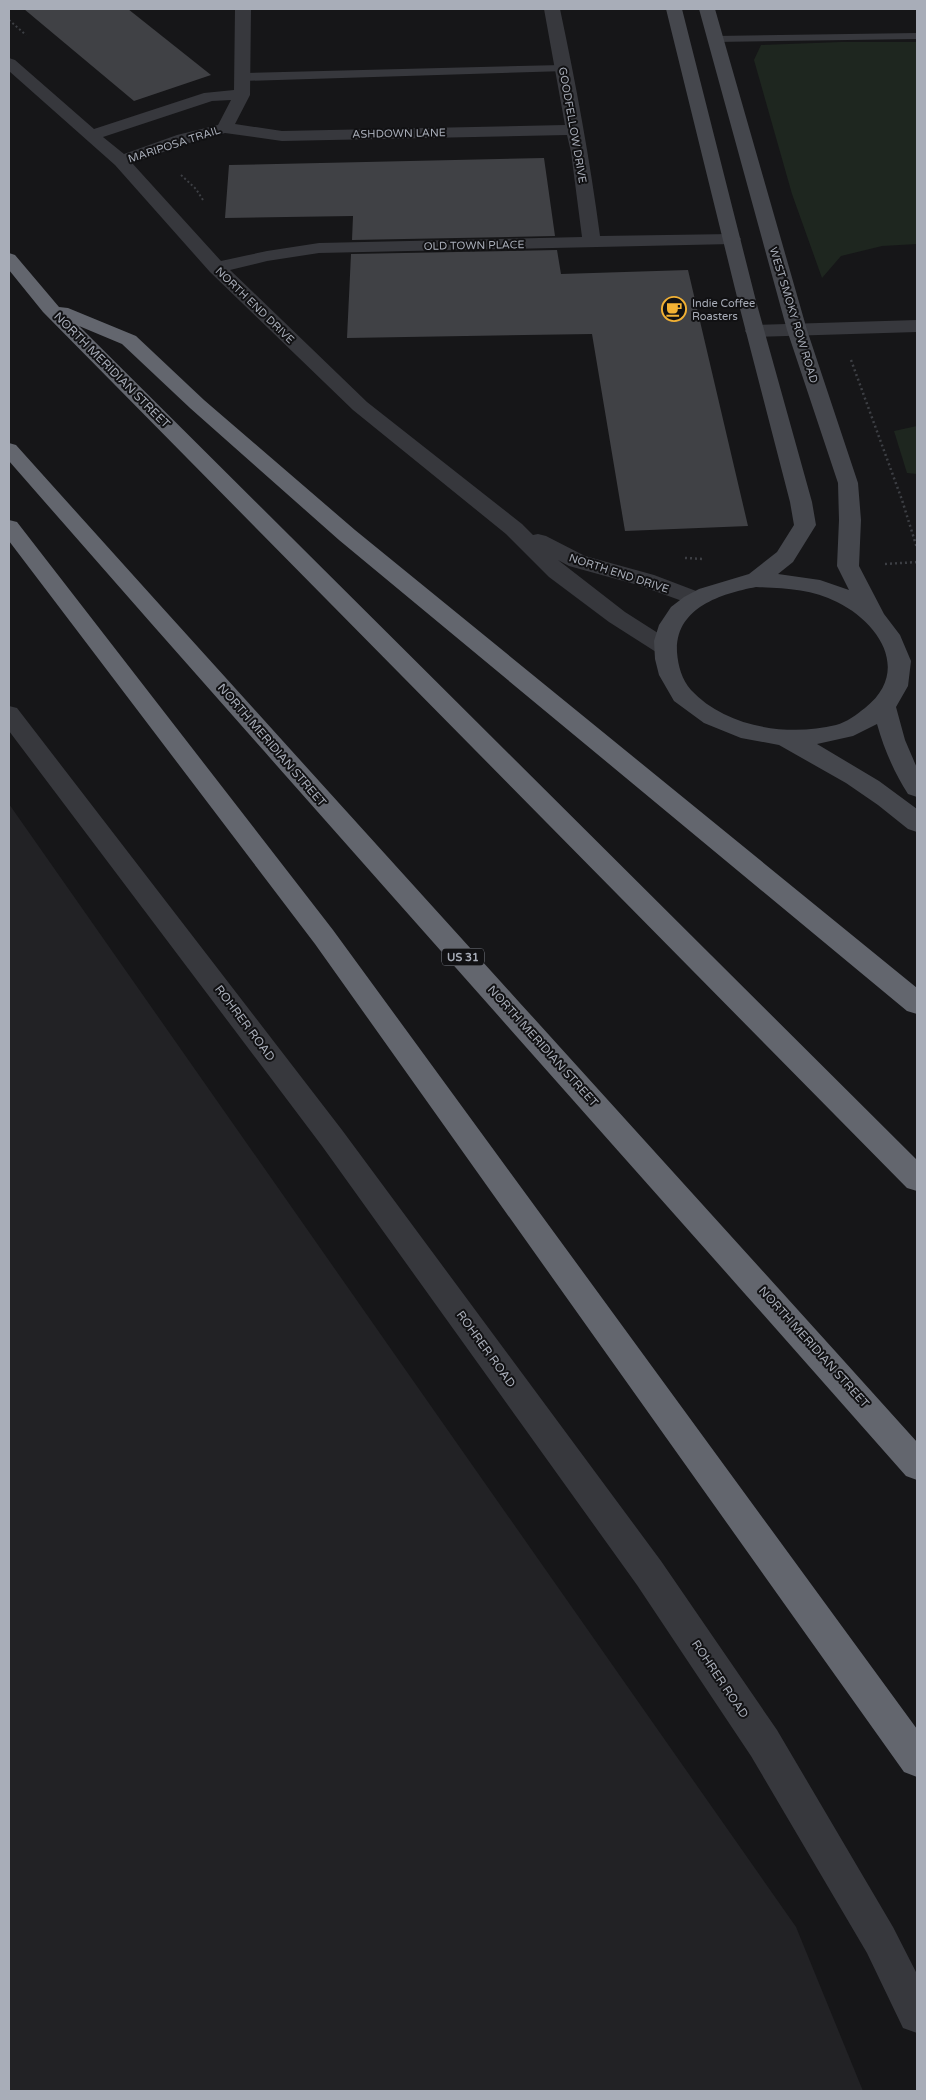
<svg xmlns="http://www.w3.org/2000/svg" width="926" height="2100" font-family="'Varela Round',sans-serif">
<rect width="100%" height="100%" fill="#161618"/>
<polygon fill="#222225" points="9,804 796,1927 863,2091 9,2091"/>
<g fill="#1e261f">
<polygon points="841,42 917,42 917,244 882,246 841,256 822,278 792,194 754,60 761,45"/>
<polygon points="917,426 917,474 907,473 894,431"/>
</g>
<g fill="#404145">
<polygon points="24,9 128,9 211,75 134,101"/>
<polygon points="544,158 555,236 352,240 353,216 225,218 229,165"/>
<polygon points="557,250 561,274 688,270 748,526 625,531 592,334 347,338 351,254"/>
</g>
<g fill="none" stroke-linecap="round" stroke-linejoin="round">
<g stroke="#3d3f44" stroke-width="2" stroke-dasharray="2 2.5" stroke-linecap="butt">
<polyline points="9,20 26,35"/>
<polyline points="181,175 196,189 203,200"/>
</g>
<g stroke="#3d3f44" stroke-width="2.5" stroke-dasharray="2 3" stroke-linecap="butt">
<polyline points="851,360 902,500 917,548"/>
<polyline points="685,558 704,559"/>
<polyline points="885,564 917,562"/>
</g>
<g fill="#37383d" fill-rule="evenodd">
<polygon points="917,33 917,39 715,42 709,39 715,36"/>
<polygon points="562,65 566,67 568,69 566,71 242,81 236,77 242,73"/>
</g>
<g fill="#37383d" fill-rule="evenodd">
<path d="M 235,9 L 251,9 L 250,95 L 235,124 L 282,131 L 565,125 L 544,9 L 560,9 C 576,84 590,160 600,236 L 732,234 L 738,235 L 741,239 L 738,243 L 732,244 L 319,253 L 267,261 L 230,270 L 367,402 L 522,524 L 533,535 L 538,534 L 546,536 L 585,556 L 654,575 L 704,594 L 707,599 L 704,604 L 696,606 L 638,585 L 569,566 L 558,560 L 625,612 L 672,642 L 675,647 L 672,652 L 664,655 L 656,652 L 609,622 L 549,577 L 506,534 L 353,410 L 210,272 L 115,165 L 9,71 L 9,58 L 15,60 L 94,129 L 204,93 L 234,90 ZM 231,100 L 218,125 L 177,135 L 124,154 L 103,137 L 212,101 ZM 225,133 L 282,141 L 567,135 L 571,152 L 582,237 L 319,243 L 267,251 L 221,261 L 132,163 L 189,143 Z"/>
<polygon points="917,320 917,332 755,337 748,335 745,331 748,327 755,325"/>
<polygon points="9,706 17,708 342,1130 661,1561 777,1730 893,1927 917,1974 917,2033 903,2028 867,1953 751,1756 637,1585 322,1146 9,731"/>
</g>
<path fill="#45474d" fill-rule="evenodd" d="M 666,9 L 682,9 L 756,301 L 812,502 L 816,525 L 793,562 L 778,574 L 820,580 L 849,590 L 837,566 L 839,520 L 838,483 L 787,330 L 699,9 L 715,9 L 807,330 L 858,483 L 861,520 L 859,566 L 884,614 L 900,635 L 911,661 L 908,686 L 896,707 L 905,740 L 917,768 L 917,797 L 908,794 C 894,772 884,749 877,724 L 853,736 L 817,744 L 879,781 L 917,809 L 917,832 L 908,829 L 878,805 L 846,783 L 779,745 L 741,738 L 704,723 L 674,701 L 659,675 L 655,659 L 654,641 L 659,625 L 671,607 L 684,597 L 699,589 L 749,574 L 777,552 L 794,525 L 790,502 L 738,301 ZM 756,587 C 784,588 812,589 837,602 C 880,623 911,672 865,708 C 856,715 847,722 836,725 C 788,737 725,727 691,690 C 682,680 678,666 677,652 C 675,608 720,594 756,587 Z"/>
<g fill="#63666e" fill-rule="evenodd">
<polygon points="9,253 15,255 59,307 68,308 136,336 204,400 355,530 917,988 917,1014 907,1011 339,540 190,408 122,344 79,326 917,1160 917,1191 907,1188 43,312 9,270"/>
<path d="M 9,443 L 16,445 C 315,778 617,1109 917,1442 L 917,1480 L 906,1476 C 607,1137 306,801 9,461 Z"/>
<polygon points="9,520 17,522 333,930 917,1729 917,1777 904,1772 315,944 9,541"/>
</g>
</g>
<defs>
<symbol id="cafe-ring" viewBox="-11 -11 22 22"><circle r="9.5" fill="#111113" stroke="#f2b134" stroke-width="1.5"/><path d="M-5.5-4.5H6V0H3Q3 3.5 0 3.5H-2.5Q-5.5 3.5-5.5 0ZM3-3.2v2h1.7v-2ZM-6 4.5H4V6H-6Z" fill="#f2b134"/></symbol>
</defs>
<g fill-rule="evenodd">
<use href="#cafe-ring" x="660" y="295" width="28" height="28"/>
</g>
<g text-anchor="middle" stroke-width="4" stroke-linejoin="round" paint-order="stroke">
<g font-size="11" fill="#a8adb8" stroke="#111113">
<text transform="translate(573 125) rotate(80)" y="4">GOODFELLOW DRIVE</text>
<text transform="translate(399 133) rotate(-1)" y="4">ASHDOWN LANE</text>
<text transform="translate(174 144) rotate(-18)" y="4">MARIPOSA TRAIL</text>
<text transform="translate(474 245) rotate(-1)" y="4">OLD TOWN PLACE</text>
<text transform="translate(255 305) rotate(44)" y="4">NORTH END DRIVE</text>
<text transform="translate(794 315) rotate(73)" y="4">WEST SMOKY ROW ROAD</text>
<text transform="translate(619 573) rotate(18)" y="4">NORTH END DRIVE</text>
</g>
<g font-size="11" fill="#a8adb8" stroke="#111113" text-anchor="start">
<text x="692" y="307">Indie Coffee<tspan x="692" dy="13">Roasters</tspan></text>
</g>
<rect fill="#111113" stroke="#7b7e86" stroke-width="1" x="442" y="948.5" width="42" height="17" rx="4"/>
<g font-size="11" font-weight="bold" fill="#a8adb8">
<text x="463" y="961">US 31</text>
</g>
<g font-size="12" fill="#a8adb8" stroke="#111113">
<text transform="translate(112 370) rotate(45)" y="4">NORTH MERIDIAN STREET</text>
<text transform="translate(272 745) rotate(49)" y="4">NORTH MERIDIAN STREET</text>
<text transform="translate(245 1023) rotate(53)" y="4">ROHRER ROAD</text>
<text transform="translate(543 1046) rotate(48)" y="4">NORTH MERIDIAN STREET</text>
<text transform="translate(814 1347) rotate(48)" y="4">NORTH MERIDIAN STREET</text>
<text transform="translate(486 1349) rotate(54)" y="4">ROHRER ROAD</text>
<text transform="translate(720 1679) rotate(56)" y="4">ROHRER ROAD</text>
</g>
</g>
<rect width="926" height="2100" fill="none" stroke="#a8adb8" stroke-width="20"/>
</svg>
